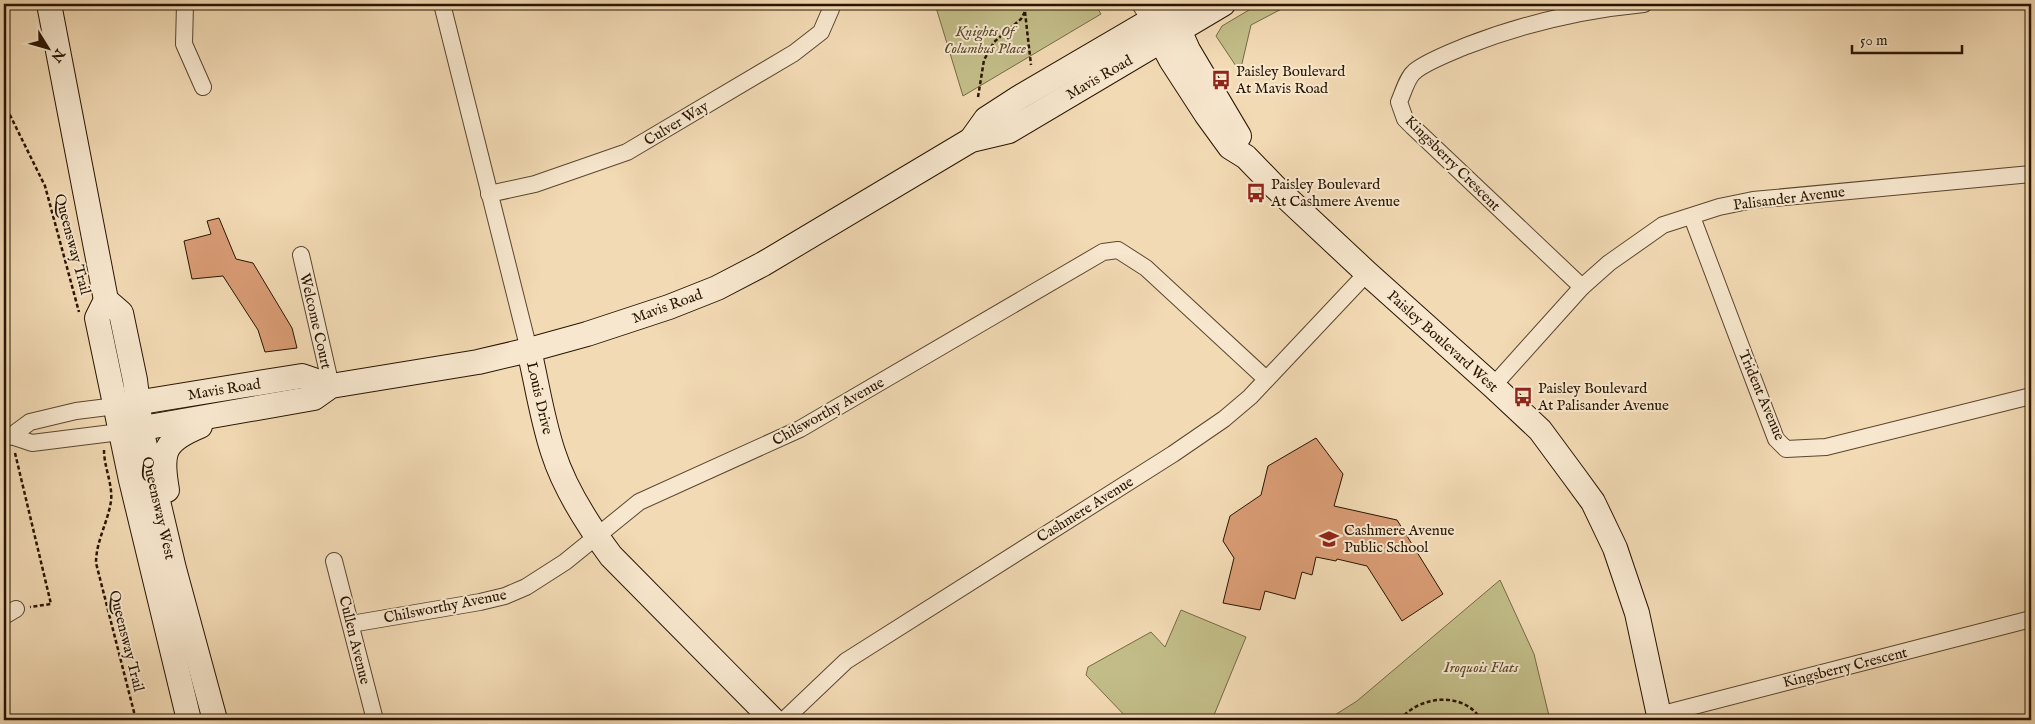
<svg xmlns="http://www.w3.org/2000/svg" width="2035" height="724" font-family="'IM FELL English',serif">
<rect width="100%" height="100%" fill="#f2dab4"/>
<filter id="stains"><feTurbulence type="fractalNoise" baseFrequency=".004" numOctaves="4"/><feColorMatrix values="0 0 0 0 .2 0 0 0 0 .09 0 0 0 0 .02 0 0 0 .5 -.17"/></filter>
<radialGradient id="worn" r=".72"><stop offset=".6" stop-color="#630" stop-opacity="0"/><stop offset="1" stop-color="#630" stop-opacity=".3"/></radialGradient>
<g fill="#c2bd88" stroke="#766944">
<polygon points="935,4 1095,4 1101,14 963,96"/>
<polygon points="1259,4 1291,4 1251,25 1240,72 1216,36 1222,26"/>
<polygon points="1500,580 1534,654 1550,720 1327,720 1357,701"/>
<polygon points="1181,610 1246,637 1212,720 1129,720 1086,675 1088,667 1151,632 1165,647"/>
</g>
<g fill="#d99c75" stroke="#291501">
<polygon points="219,218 236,259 253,263 292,328 297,348 265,352 258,330 223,276 192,279 184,241 211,234 207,221"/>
<polygon points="1316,438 1343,474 1334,506 1397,520 1443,594 1402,621 1367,566 1337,559 1336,561 1316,557 1312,575 1302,572 1295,599 1265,591 1260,610 1223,603 1234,558 1223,541 1230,516 1261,495 1268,466"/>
</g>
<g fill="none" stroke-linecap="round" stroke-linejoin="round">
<defs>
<g id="street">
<polyline points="185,4 184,44 203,87"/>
<polyline points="442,4 529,350"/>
<polyline points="1140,4 1150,20"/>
<polyline points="489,194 535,184 627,152 794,53 821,32 831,9 831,4"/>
<polyline points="1692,217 1776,439 1786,449 1826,447 2031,396"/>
<polyline points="301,255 331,386"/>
<path d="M 1582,287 L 1413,127 L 1405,119 L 1399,102 C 1403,93 1407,78 1414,72 C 1425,62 1452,52 1466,46 C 1525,23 1581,10 1644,4"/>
<polyline points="1493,386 1582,287 1609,263 1663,225 1719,207 1753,200 2031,174"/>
<polyline points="11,436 32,443 120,432"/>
<polyline points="4,439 11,436 30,422 76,411 116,406"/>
<polyline points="334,561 375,720"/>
<polyline points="4,616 16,609"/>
<polyline points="351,624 480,602 505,596 526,587 565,562 639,502 800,429 1103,252 1118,250 1146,268 1266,379"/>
<polyline points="1659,715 2031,619"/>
<polyline points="784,720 846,661 1173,454 1224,419 1250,397 1367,273"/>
</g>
<g id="secondary">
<polyline points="49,4 106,300 121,313 135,380 141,429 174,569 215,720"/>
<polyline points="1173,17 1188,50 1239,136"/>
<polyline points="1150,20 1171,60 1206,114 1230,147 1246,157 1275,187 1367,273 1493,386 1540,430 1574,476 1593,502 1615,548 1637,613 1660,720"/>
<polyline points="971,140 986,119 1020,97 1179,4"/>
<polyline points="106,300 97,318 131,480 189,720"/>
<path d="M 529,350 C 537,384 542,419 553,452 C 565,490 588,525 611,556 L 773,720"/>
<polyline points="123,405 302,376 331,386"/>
<polyline points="120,432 314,398 331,386 478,362 529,350 587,334 669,307 717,288 763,264 971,140 1009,131 1223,4"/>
<path d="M 167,490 C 160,451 164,441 200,426"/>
</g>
</defs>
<use href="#street" stroke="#5b462e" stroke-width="18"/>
<use href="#secondary" stroke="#291501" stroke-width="26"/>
<g stroke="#291501" stroke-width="2.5" stroke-dasharray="4 2.5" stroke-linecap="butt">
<polyline points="1025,12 1031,65"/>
<polyline points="978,97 984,60 994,42 1021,19 1029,4"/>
<polyline points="4,103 45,186 79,312"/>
<path d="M 104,450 C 104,467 113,485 111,501 C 108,522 96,541 96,563 L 136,720"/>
<polyline points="15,453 51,604 30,607"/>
<path d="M 1400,720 C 1419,695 1465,691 1481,720"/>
</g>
<use href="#street" stroke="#f7e7ce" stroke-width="16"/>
<use href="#secondary" stroke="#f7e7ce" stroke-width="24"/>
</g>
<defs>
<symbol id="bus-bare" viewBox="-9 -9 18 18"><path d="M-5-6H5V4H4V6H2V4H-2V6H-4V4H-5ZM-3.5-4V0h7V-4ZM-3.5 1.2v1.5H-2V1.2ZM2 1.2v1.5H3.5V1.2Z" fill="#8f2418" stroke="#f7e7ce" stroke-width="2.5" paint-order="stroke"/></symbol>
<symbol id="school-bare" viewBox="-9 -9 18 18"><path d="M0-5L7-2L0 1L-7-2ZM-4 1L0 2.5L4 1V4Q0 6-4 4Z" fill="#8f2418" stroke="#f7e7ce" stroke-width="2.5" paint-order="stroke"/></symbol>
</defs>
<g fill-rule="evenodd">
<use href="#bus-bare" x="1207" y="66" width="28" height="28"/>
<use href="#bus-bare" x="1242" y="179" width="28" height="28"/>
<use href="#bus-bare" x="1509" y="383" width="28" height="28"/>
<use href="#school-bare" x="1315" y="525" width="28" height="28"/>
</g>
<g text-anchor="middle" stroke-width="4" stroke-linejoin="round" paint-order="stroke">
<g font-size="15" font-style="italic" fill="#57472a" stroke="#f7e7ce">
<text x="985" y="36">Knights Of<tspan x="985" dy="17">Columbus Place</tspan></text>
<text x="1481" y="672">Iroquois Flats</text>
</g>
<g font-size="15" fill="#291501" stroke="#f7e7ce" text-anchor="start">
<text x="1236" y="76">Paisley Boulevard<tspan x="1236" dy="17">At Mavis Road</tspan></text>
<text x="1271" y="189">Paisley Boulevard<tspan x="1271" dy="17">At Cashmere Avenue</tspan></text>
<text x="1538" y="393">Paisley Boulevard<tspan x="1538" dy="17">At Palisander Avenue</tspan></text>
<text x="1344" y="535">Cashmere Avenue<tspan x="1344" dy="17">Public School</tspan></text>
</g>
<g font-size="15" fill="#291501" stroke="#f7e7ce">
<text transform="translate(1099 77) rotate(-30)" y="5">Mavis Road</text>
<text transform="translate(676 123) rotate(-31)" y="5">Culver Way</text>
<text transform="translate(1453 163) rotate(45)" y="5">Kingsberry Crescent</text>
<text transform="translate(1789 198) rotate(-7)" y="5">Palisander Avenue</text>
<text transform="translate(73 244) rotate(75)" y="5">Queensway Trail</text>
<text transform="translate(667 306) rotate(-20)" y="5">Mavis Road</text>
<text transform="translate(316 321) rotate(77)" y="5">Welcome Court</text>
<text transform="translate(1443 341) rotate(42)" y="5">Paisley Boulevard West</text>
<text transform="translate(224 389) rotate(-9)" y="5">Mavis Road</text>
<text transform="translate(1762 395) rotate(67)" y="5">Trident Avenue</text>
<text transform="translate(540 398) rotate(77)" y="5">Louis Drive</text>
<text transform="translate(828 411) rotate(-29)" y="5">Chilsworthy Avenue</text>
<text transform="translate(159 508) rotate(77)" y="5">Queensway West</text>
<text transform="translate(1085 509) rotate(-32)" y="5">Cashmere Avenue</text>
<text transform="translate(445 606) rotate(-11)" y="5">Chilsworthy Avenue</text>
<text transform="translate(355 640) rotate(76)" y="5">Cullen Avenue</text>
<text transform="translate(127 641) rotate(76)" y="5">Queensway Trail</text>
<text transform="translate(1845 667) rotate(-14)" y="5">Kingsberry Crescent</text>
</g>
</g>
<rect width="2035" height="724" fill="none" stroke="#f2dab4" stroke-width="20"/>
<rect x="5" y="5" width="2025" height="714" fill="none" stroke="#291501" stroke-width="2.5"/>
<rect x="10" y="10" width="2015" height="704" fill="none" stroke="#291501"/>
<g transform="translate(48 48) rotate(127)" stroke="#f7e7ce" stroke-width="4" paint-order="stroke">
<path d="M0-4L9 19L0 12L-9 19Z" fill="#291501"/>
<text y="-8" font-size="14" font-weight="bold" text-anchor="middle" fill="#291501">N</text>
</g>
<path d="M1852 45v8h110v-8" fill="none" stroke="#291501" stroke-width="2.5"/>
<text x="1860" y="45" font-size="15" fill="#291501" stroke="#f7e7ce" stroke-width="4" paint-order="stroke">50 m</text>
<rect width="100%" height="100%" filter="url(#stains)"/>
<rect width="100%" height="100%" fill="url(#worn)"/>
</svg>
